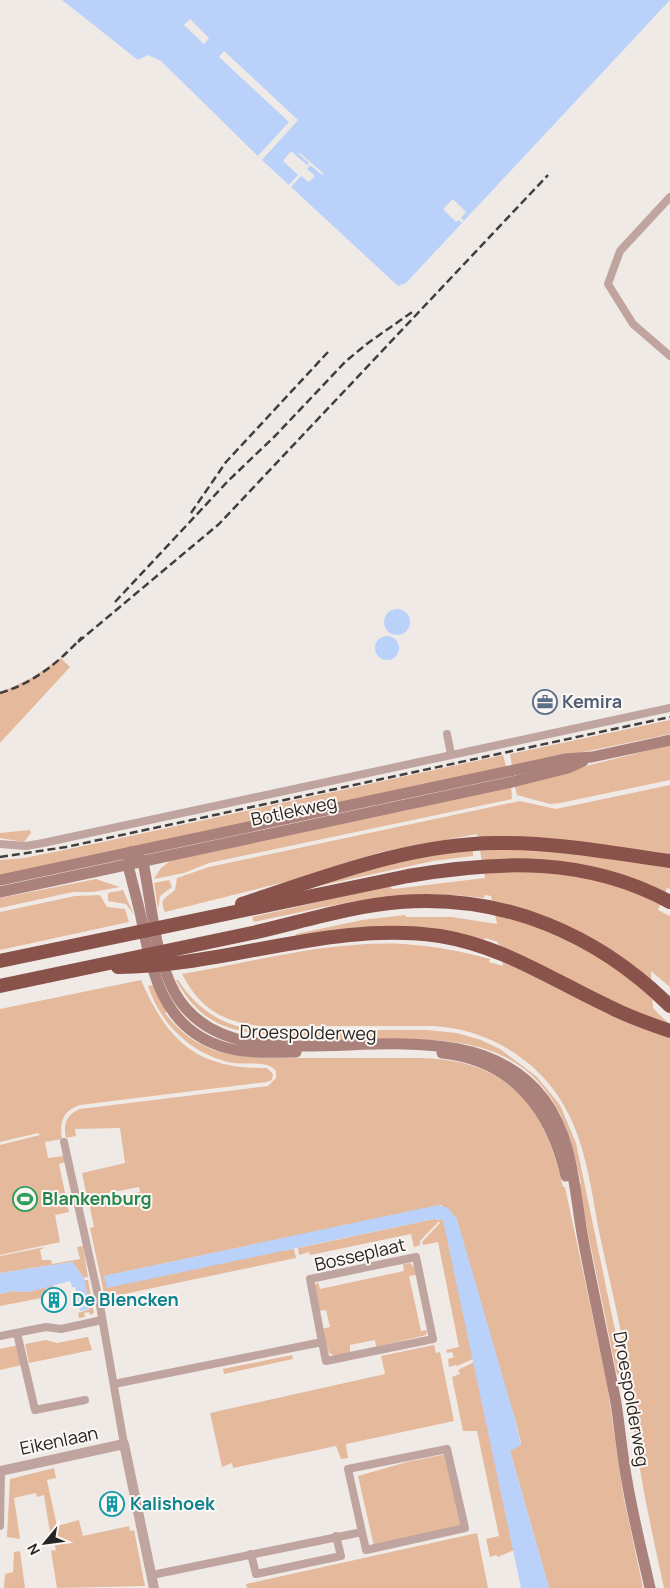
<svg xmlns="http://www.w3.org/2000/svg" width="670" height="1588" font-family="Manrope,sans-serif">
<rect width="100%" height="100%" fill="#f0eae7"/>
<g fill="#e5b99c">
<polygon points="61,658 70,667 0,743 0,693 33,677"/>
<polygon points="670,720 670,734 512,767 510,754"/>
<polygon points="670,745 670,780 560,803 550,804 517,795 514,784"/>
<polygon points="503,755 507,769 0,877 0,860 24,858 98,843"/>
<polygon points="511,785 512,799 209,863 184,873 154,879 161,868 170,861"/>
<path d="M 670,785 L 670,862 L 668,867 L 670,868 L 670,889 L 667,888 L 658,910 L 670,916 L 670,987 L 651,971 L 653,1008 L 670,1025 L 670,1588 L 664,1588 C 654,1542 644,1497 637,1451 C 632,1423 632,1393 627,1365 C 620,1322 609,1279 600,1236 C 591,1190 586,1139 560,1099 C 533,1056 484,1029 434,1026 L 262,1026 C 222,1023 199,1007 182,974 C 254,962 330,940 404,944 C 433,946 461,951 490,959 L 489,962 L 503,966 L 498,942 L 485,938 L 484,940 L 297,938 L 296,934 L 362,920 L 405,915 L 406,917 L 452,917 L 497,924 L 491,896 L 485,895 L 484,898 C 401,887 333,905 254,922 L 252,917 L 389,886 L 393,889 L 485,878 L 477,834 L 381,852 L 289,881 L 165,912 C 158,898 167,898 175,890 L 177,878 L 209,867 L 520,801 L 556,809 Z"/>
<polygon points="30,830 31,833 24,842 0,838 0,833"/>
<polygon points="473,850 473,856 433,861 319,886 387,861"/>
<polygon points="96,879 120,887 93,892 73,892 0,908 0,898"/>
<polygon points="169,880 172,887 160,896 158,909 154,883"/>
<polygon points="123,890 134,915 126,904 108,901 108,893"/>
<polygon points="100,895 107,907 125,909 129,922 0,950 0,912 75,896"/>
<path d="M 141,980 C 168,1042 197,1069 267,1068 L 273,1074 L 272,1080 L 267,1082 L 80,1105 C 63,1110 59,1123 62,1139 L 45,1142 L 48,1158 L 64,1156 L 66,1162 L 59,1164 L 69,1212 L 55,1215 L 60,1242 L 0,1255 L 0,1145 L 40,1135 L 38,1133 L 0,1142 L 0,1009 Z"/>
<path d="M 176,980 L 178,980 C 197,1009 223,1027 258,1030 L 427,1030 L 457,1033 L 481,1040 L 500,1049 L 537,1077 L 560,1105 L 576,1143 L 624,1373 L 617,1375 L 578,1184 L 581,1183 C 576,1161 571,1139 562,1118 C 514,1014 399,1045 309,1041 C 300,1040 291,1037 282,1036 C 233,1033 201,1026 176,980 Z"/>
<path d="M 153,985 L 167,1011 L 165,1013 C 198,1056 235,1058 286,1058 C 319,1058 352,1058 385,1058 C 408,1058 431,1057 453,1061 C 522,1073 549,1125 563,1187 L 565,1187 L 607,1384 L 623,1494 L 643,1588 L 549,1588 L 510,1451 L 521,1443 L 515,1419 L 442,1205 L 104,1276 L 294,1249 L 296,1258 L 105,1298 L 90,1228 L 94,1227 L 89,1203 L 140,1192 L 139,1187 L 87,1197 L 82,1173 L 134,1161 L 125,1163 L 120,1128 L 75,1129 L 76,1136 L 66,1138 C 63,1124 66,1115 80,1109 L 268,1086 L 276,1078 L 276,1071 C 268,1060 245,1065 233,1063 C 192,1055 161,1025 148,986 Z"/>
<polygon points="434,1219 443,1220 446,1226 473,1359 457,1366 456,1365 449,1367 448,1359 454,1357 452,1352 447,1353 446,1350 459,1347 438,1242 423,1245 422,1242 440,1223 439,1221 420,1241 420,1245 414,1247 411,1234 310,1255 309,1252 299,1255 298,1248"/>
<polygon points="83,1246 88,1277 84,1278 72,1262 0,1273 0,1256 45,1247 40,1250 42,1260 51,1260 52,1264 80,1259 77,1247"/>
<polygon points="410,1263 415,1268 416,1275 409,1276 421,1331 428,1330 426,1335 376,1347 375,1340 350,1345 350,1352 335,1356 329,1353 322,1329 330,1327 326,1310 319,1311 315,1285 318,1282 320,1289 404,1271 403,1264"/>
<polygon points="84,1280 88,1280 94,1313 90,1315 89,1312 84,1313 85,1317 79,1318 78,1313 90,1309"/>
<polygon points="52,1284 53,1287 45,1289 47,1297 0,1306 0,1294 12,1291 29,1292"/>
<polygon points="88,1337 92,1350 29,1363 25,1344 46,1340 57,1343"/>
<polygon points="18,1345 22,1365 0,1370 0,1349"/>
<polygon points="434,1345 436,1353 440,1352 454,1421 346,1444 348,1458 341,1459 336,1446 233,1468 232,1463 222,1467 210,1413 385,1374 381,1356"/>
<polygon points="292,1355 293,1359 224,1374 223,1369"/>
<polygon points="474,1362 514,1550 498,1557 496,1555 490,1557 486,1539 499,1536 477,1431 463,1431 452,1377 460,1374 458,1370"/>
<polygon points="451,1453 467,1524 374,1546 358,1476 407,1462"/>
<polygon points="54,1468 56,1478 47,1480 57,1526 79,1520 83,1536 129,1526 130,1531 134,1530 145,1586 57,1588 51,1551 56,1550 54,1543 56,1542 54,1532 50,1533 44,1495 37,1497 36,1493 14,1498 20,1539 7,1537 10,1479"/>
<polygon points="477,1533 488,1588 247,1588 246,1584"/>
<polygon points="20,1551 25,1588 4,1588 5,1574 13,1572 14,1552"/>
</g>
<g fill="#bad2fa">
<polygon points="62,0 670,0 406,283 398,286 264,162 161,61 148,55 138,60"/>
<circle cx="397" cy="622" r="13"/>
<circle cx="387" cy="648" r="12"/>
<polygon points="438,1205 448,1208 457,1219 515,1419 521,1445 510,1451 549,1588 521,1588 443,1220 434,1219 107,1288 104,1276"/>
<polygon points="72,1262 84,1278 90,1309 80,1311 75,1287 72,1287 70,1281 29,1292 12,1291 0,1294 0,1273"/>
</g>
<g fill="#f0eae7">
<polygon points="190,19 209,38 204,44 184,25"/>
<polygon points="224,51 298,120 260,162 256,158 289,122 219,57"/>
<polygon points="291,151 307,165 309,163 299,154 300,153 324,174 322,175 310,165 307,169 315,176 309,182 301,176 289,189 287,187 298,175 283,161"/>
<polygon points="453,199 466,212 461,218 466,223 464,225 459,220 456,222 443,209"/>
</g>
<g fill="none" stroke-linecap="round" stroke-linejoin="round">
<g stroke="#c0a49f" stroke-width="8">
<polyline points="670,197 620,251 608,284 633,324 670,356"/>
<polyline points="447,734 451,754"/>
<polyline points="0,844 26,846 43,843 670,708"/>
<polyline points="64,1142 99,1300 124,1444"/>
<polyline points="17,1333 35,1410 85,1400"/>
<polyline points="0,1336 46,1327 61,1329 102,1320"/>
<polyline points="114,1384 322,1342 326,1361 433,1339 416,1257 310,1279 322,1342"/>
<polyline points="0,1526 1,1471"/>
<polyline points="251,1554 256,1574 341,1556 336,1536"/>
<polyline points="152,1575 362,1532 366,1550 465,1528 447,1449 348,1469 362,1532"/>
</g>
<polyline stroke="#c0a49f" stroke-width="10" points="0,1471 124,1444 154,1588"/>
<g stroke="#aa817b" stroke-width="11">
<path d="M 131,852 L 143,862 C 152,904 154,955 175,993 C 240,1108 454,981 544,1099 C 575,1141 574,1195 584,1244 C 594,1297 606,1350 616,1403 C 620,1429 622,1455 627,1481 C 633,1517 642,1552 650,1588"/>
<path d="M 131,852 L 128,865 C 132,882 137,899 141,917 C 152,973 163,1031 227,1048 C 249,1054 273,1052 296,1052"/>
<polyline points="0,880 566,759 592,757 670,740"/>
<polyline points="0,892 512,782 568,768 583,761"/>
<path d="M 442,1053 C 513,1060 551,1110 566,1176"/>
</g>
<g stroke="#89524a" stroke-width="14">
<path d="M 242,904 C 325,877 408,844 496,843 C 554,842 613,853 670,861"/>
<path d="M 0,961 L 408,876 C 499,860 587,857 670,902"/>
<path d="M 118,967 C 225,967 332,920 440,936 C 503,946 554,981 610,1007 C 629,1017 650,1024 670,1031"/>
<path d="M 0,986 C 84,968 168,950 252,933 C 301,922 350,906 400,902 C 504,894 597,934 670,1006"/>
</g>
<g stroke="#413f3d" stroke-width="2.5" stroke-dasharray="8 4" stroke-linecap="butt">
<polyline points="191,513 226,462 328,352"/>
<polyline points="115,602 228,481 276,435 346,361 368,343 415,310"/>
<polyline points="78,642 219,524 548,175"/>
<path d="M 0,693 C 34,683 59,662 82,637"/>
<polyline points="0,857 66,847 670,717"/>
</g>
</g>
<defs>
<symbol id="office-ring" viewBox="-11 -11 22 22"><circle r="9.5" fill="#fdf7f4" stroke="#5c6f8a" stroke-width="1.5"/><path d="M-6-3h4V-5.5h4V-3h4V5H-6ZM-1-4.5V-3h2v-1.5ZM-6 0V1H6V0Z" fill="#5c6f8a"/></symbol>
<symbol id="stadium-ring" viewBox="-11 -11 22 22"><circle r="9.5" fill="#fdf7f4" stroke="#2e9e5b" stroke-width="1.5"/><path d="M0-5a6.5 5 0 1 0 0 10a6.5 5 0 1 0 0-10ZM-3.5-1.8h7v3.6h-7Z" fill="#2e9e5b"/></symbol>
<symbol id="building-ring" viewBox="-11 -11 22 22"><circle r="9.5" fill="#fdf7f4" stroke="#0f9aa8" stroke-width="1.5"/><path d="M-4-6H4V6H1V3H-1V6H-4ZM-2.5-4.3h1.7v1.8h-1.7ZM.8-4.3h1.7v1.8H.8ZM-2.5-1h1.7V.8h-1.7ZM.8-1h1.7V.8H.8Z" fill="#0f9aa8"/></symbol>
</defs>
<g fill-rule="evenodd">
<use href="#office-ring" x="531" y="688" width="28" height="28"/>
<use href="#stadium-ring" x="11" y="1185" width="28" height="28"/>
<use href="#building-ring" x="40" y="1286" width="28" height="28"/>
<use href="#building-ring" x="98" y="1490" width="28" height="28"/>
</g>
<g text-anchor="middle" stroke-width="4" stroke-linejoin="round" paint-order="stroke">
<g font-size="18" font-weight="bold" fill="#4e5e75" stroke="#fdf7f4" text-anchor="start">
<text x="562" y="708">Kemira</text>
</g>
<g font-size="18" fill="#272523" stroke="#fdf7f4">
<text transform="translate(294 811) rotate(-12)" y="6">Botlekweg</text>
<text transform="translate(308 1033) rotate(1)" y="6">Droespolderweg</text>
<text transform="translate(360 1255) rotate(-13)" y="6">Bosseplaat</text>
<text transform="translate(631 1399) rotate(80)" y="6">Droespolderweg</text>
<text transform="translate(59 1441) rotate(-12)" y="6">Eikenlaan</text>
</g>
<g font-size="18" font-weight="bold" fill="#27864d" stroke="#fdf7f4" text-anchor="start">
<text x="42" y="1205">Blankenburg</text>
</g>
<g font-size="18" font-weight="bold" fill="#0d838f" stroke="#fdf7f4" text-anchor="start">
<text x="72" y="1306">De Blencken</text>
<text x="130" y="1510">Kalishoek</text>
</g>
</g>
<g transform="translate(45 1543) rotate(241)" stroke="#fdf7f4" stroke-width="4" paint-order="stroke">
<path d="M0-4L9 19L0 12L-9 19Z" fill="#272523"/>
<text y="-8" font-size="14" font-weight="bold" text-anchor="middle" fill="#272523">N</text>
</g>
</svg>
